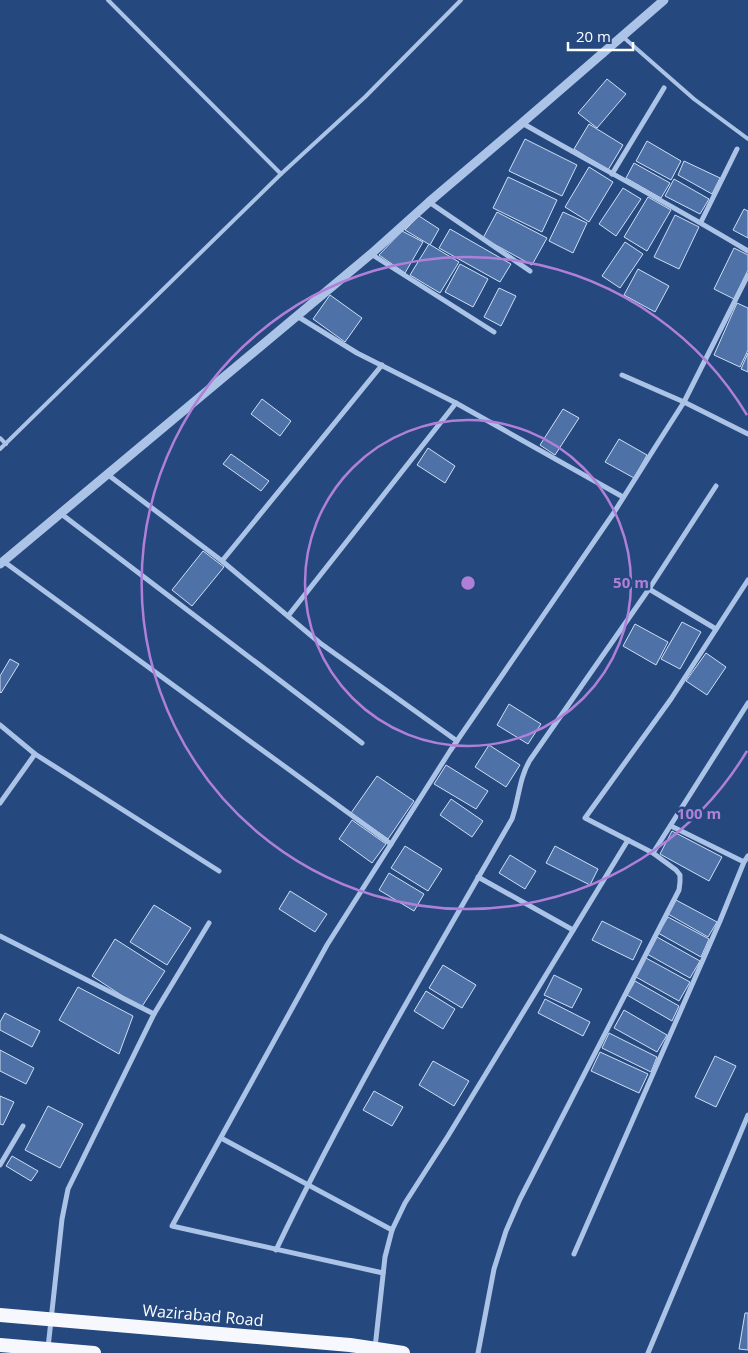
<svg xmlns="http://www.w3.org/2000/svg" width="748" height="1353" font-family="'Open Sans',sans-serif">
<rect width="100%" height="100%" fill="#25487e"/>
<g fill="#4e71a7" stroke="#cedef4">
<polygon points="607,79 626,94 597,128 578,113"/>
<polygon points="589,124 623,145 608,170 574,149"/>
<polygon points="525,139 577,165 562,196 509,171"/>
<polygon points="647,141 681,161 671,180 636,161"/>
<polygon points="684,161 720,178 712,194 678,175"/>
<polygon points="634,163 670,183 661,198 626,178"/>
<polygon points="589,167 613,182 589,222 565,207"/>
<polygon points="508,177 557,200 542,232 493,208"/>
<polygon points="674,179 709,199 700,214 665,196"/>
<polygon points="623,188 641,199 616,236 599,224"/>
<polygon points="648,197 671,210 647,251 624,237"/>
<polygon points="744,209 748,211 748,238 733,230"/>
<polygon points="497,212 547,238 532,265 483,238"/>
<polygon points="563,212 587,223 573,253 549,241"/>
<polygon points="675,215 699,227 679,269 654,257"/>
<polygon points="419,216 439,229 430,245 405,230"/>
<polygon points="450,229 511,264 500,282 439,248"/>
<polygon points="402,231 423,242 405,273 379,255"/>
<polygon points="625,242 643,254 620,288 602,276"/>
<polygon points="429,244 459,262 440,293 410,275"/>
<polygon points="734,248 748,255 748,270 734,299 714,289"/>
<polygon points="460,264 488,279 473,307 445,292"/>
<polygon points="638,269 669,286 655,312 624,295"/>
<polygon points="499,288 516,296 501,326 484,317"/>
<polygon points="330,295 362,318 345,342 313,319"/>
<polygon points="737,303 748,308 748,350 740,367 714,355"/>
<polygon points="748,353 748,372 741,369"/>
<polygon points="262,399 291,421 280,436 251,414"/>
<polygon points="563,409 579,418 555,455 540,445"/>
<polygon points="619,439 647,455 634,478 605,462"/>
<polygon points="428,448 455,466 445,483 417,465"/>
<polygon points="231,454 269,481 261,491 223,464"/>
<polygon points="203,551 224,567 192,606 172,590"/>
<polygon points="682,622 701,632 680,669 661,659"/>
<polygon points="635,624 668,642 656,665 623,646"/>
<polygon points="706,653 726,667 707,695 686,681"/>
<polygon points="10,659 19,664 1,693 0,692 0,676"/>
<polygon points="509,704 541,724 528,744 497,725"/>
<polygon points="489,745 520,765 506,787 475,767"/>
<polygon points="446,765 488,791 476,809 434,784"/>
<polygon points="377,776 414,801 388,839 351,813"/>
<polygon points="451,799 483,821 472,837 440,815"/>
<polygon points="352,820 386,844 372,863 339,839"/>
<polygon points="672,831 722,857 709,881 660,854"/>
<polygon points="405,846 442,869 428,891 391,868"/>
<polygon points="555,846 598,869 590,885 546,863"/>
<polygon points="510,855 536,871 525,889 499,873"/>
<polygon points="389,873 424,894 414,911 379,890"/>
<polygon points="290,891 327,914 315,932 279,909"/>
<polygon points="676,900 717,922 708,937 668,914"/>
<polygon points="154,905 191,928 167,965 130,942"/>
<polygon points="668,917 709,939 701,957 658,933"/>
<polygon points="602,921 642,941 633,960 592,940"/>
<polygon points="657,937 700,961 690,978 647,954"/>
<polygon points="115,939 165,971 141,1008 92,976"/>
<polygon points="646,958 690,982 679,1001 636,977"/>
<polygon points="443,965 476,985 462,1008 429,988"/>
<polygon points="554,975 582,989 572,1008 544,995"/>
<polygon points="635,981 679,1006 672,1021 627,995"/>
<polygon points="78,987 133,1016 119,1054 59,1020"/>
<polygon points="426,991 455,1009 443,1029 414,1011"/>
<polygon points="545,999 590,1022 583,1036 538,1013"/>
<polygon points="624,1010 667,1035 657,1052 614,1028"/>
<polygon points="5,1013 40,1031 32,1047 0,1030 0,1022"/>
<polygon points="609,1033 657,1057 651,1072 602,1048"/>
<polygon points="0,1050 34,1068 26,1084 0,1071"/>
<polygon points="600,1052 648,1074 639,1093 591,1071"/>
<polygon points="715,1056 736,1066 716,1107 695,1097"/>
<polygon points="433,1061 469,1081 454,1106 419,1085"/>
<polygon points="374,1091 403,1107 392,1126 363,1110"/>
<polygon points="0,1096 14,1102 3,1125 0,1124"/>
<polygon points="48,1106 83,1124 60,1168 25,1150"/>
<polygon points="12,1156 38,1171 31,1181 6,1166"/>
<polygon points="745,1313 748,1313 748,1350 739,1349"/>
</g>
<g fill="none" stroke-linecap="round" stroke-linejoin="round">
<g stroke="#abc3e6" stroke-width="4">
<polyline points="108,0 281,174"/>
<polyline points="622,36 694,99 748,139"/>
<polyline points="0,438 6,444"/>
<polyline points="0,449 281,174 365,97 461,0"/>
</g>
<g stroke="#abc3e6" stroke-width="5">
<path d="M 522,123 C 597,166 674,206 748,251"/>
<polyline points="612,174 664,88"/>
<polyline points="429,202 530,271"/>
<polyline points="701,222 737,149"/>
<polyline points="371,254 494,332"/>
<polyline points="297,316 357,353 456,403 623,497"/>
<polyline points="622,375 684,402 748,434"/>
<polyline points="107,474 222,561 320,643 457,741"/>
<polyline points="60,513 362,743"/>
<polyline points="3,561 391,844"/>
<polyline points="222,561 382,365"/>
<polyline points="649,589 716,629"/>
<polyline points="288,616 456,403"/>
<polyline points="0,725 35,754 219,871"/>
<polyline points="0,803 35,754"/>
<polyline points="671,826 744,862"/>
<polyline points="653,853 748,703"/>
<polyline points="478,877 573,930"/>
<polyline points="0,936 154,1014"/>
<polyline points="221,1138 392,1230"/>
<polyline points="0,1165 23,1126"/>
<path d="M 276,1250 C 347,1102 430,961 512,819 C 519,799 519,778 530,760 L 649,589 L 716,486"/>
<polyline points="574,1254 720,921 744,862 748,856"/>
<polyline points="383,1273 172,1226 327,945 450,751 613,514 654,449 684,402 748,275"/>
<polyline points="48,1348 62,1219 68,1189 154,1014 209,923"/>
<polyline points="375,1348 385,1257 392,1230 405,1203 448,1136 628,840"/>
<polyline points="478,1353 494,1269 506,1231 520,1199 679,890 680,882 680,875 676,870 653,853 585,818 671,699 748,580"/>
<polyline points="648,1353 748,1115"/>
</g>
<polyline stroke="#abc3e6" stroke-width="9" points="0,564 371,254 429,202 522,123 664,0"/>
<g stroke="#f6f8fe" stroke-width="14">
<polyline points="0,1315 350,1345 403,1353"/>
<polyline points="0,1345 94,1353"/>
</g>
</g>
<g fill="none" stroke="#b080d9" stroke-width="2.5">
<circle cx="468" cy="583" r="163"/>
<path d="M747 751A326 326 0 1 1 747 415"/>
</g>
<g text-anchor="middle" stroke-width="5" stroke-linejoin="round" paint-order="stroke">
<g font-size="16" fill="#fff" stroke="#25487e">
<text transform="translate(203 1315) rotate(5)" y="6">Wazirabad Road</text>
</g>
</g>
<circle cx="468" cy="583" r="8" fill="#b080d9" stroke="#25487e" stroke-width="2.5"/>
<g font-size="15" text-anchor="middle" font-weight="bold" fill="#b080d9" stroke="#25487e" stroke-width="5" stroke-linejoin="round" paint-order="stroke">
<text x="631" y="588">50 m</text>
<text x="699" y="819">100 m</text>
</g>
<path d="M568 42v8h65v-8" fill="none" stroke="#ffffff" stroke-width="2.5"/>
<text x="576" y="42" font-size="15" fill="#ffffff" stroke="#25487e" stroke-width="4" paint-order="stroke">20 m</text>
</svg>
